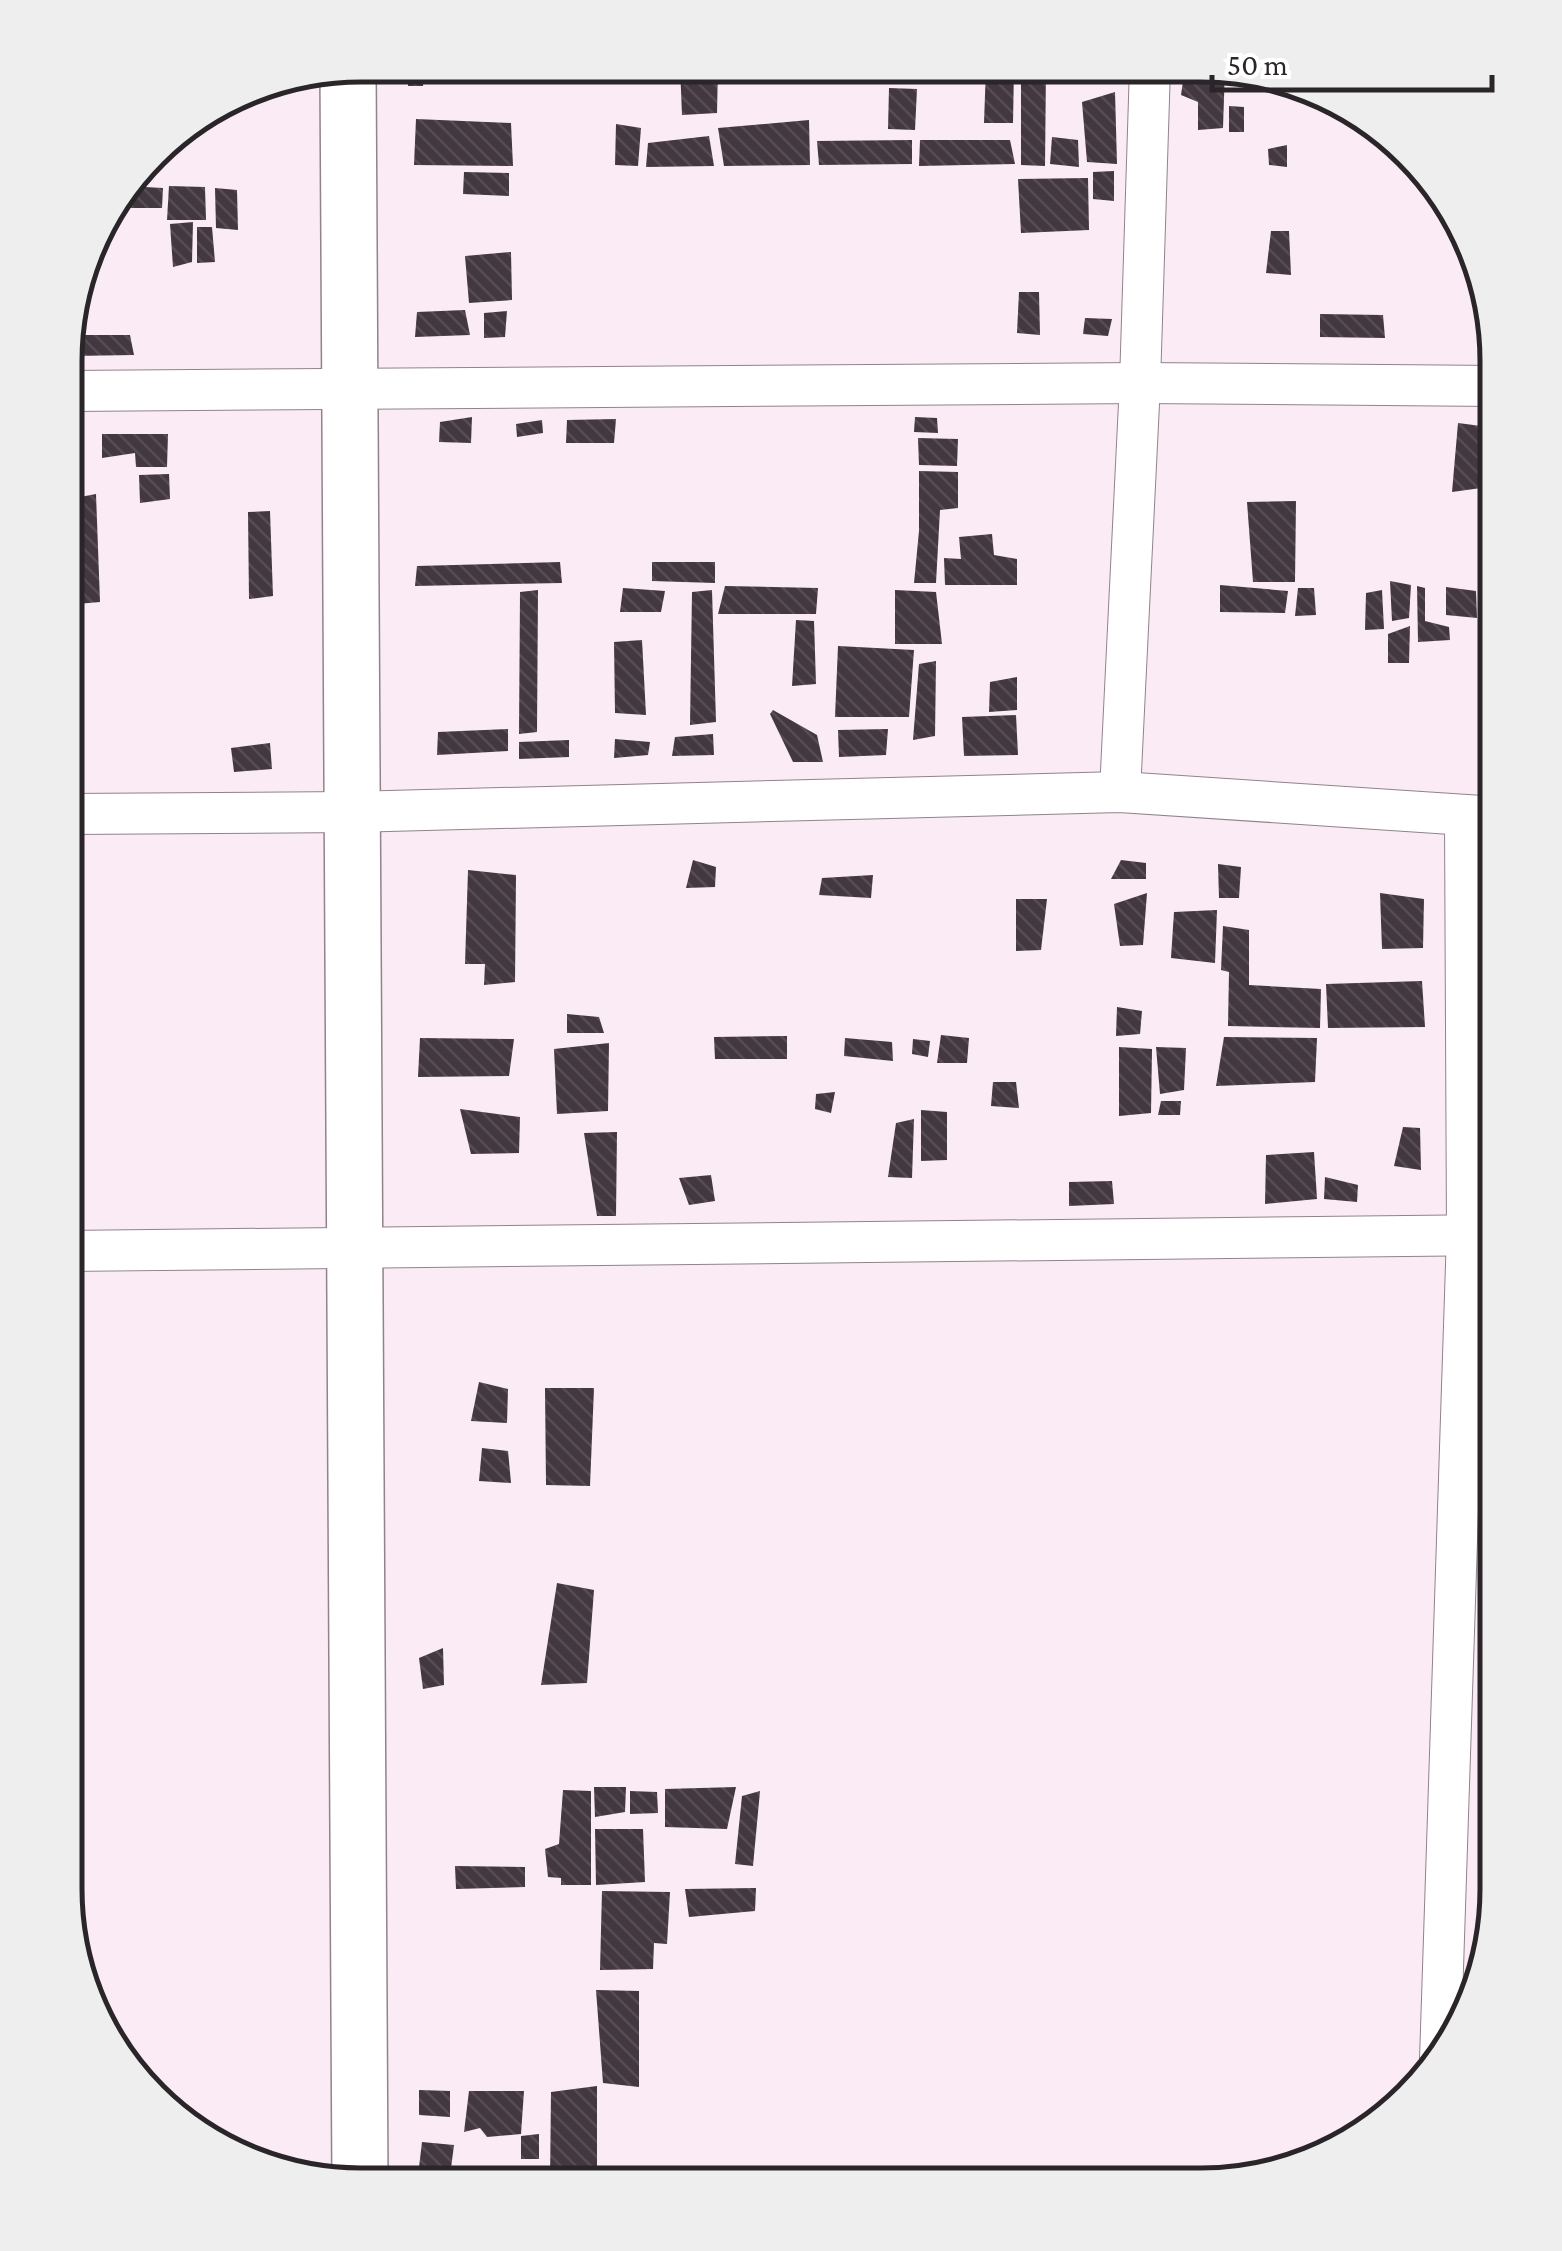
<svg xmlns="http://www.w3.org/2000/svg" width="1562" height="2251" font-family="'Crimson Pro',serif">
<defs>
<pattern id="building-back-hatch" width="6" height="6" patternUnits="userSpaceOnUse" patternTransform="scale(2.5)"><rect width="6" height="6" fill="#443840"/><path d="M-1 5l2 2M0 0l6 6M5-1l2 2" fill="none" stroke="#564c53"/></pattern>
</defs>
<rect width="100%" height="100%" fill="#faebf4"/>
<g fill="url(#building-back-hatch)">
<polygon points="425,65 423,86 408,86 408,66"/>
<polygon points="497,65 510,65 509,83 497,82"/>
<polygon points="680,66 718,66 717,113 682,115"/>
<polygon points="986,67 1014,67 1013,123 984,123"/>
<polygon points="1021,67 1046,67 1045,166 1021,165"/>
<polygon points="1185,67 1225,68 1223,128 1198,130 1198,102 1181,95"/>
<polygon points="889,88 917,89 915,130 888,129"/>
<polygon points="1115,92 1117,164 1087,162 1082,102"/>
<polygon points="1229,106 1244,107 1244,132 1229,132"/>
<polygon points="416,119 511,123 513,166 414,165"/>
<polygon points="809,120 810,165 724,166 718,128"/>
<polygon points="616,124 641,128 638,166 615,165"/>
<polygon points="709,136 714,166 646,167 648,143"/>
<polygon points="1052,137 1078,140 1079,167 1050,164"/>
<polygon points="912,140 912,164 819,165 817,141"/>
<polygon points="920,140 1010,140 1015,164 919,166"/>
<polygon points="1287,145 1287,167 1269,165 1268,149"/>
<polygon points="1114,171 1114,201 1093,199 1093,172"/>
<polygon points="464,172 509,173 509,196 463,194"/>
<polygon points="1088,178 1089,230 1021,233 1018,179"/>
<polygon points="127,186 163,188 162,208 109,208"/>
<polygon points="169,186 205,187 206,220 167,220"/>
<polygon points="215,188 237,190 238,230 216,228"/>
<polygon points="193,222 192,262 173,267 170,224"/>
<polygon points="197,227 212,227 215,262 197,263"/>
<polygon points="1271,231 1289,231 1291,275 1266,273"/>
<polygon points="511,252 512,300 469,303 465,256"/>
<polygon points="1019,292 1039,292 1040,335 1017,333"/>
<polygon points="465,310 470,335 415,337 417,312"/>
<polygon points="507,311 505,337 484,338 484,313"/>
<polygon points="1320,314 1383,315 1385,338 1320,337"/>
<polygon points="1085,318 1112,319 1108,336 1083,334"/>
<polygon points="71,335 130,335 134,355 72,356"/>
<polygon points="472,417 471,443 439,442 440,422"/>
<polygon points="915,417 937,418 938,433 914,432"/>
<polygon points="616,419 614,443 566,443 567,420"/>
<polygon points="542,420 543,433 517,437 516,424"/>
<polygon points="1458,423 1481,426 1481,488 1452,492"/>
<polygon points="102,434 168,434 167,467 136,467 135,453 102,458"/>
<polygon points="918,438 958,439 957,466 919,465"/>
<polygon points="919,471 958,472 958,508 940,510 936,583 914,583 919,531"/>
<polygon points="169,474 170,499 140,503 139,475"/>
<polygon points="96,494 100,602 77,604 75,498"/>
<polygon points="1296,501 1295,582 1253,582 1247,502"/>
<polygon points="270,511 273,596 249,599 248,512"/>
<polygon points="1490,514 1497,515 1497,556 1486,555"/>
<polygon points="992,534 994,555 1017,559 1017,585 945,585 944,558 961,559 959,537"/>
<polygon points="560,562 562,583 415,586 417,566"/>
<polygon points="652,562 715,562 715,583 652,581"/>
<polygon points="1390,581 1411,585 1409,618 1392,621"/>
<polygon points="1220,585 1288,591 1285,613 1220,612"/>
<polygon points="725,586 818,588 816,614 718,614"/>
<polygon points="1417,586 1425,588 1425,621 1449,627 1450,640 1418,642"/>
<polygon points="1446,587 1476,591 1477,618 1446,615"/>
<polygon points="623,588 665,591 661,612 620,612"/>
<polygon points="1298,588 1314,588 1316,615 1295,616"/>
<polygon points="538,590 537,732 519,734 520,592"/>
<polygon points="712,590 716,722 690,725 692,592"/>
<polygon points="895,590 936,592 942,644 895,644"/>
<polygon points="1382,590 1384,629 1365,630 1366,593"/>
<polygon points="796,620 814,621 816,684 792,686"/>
<polygon points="1410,626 1409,663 1388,663 1388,634"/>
<polygon points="642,640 646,715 615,713 614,642"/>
<polygon points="838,646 914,650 909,717 835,717"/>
<polygon points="936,661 935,736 913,740 919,664"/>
<polygon points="1017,677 1017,710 989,712 990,682"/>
<polygon points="773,710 817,735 823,762 793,762 770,714"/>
<polygon points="1016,715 1018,755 964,756 962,717"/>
<polygon points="508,729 508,751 437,755 438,732"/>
<polygon points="888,729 886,755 839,757 838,730"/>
<polygon points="713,734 714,755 672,756 675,737"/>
<polygon points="615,739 650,742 648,755 614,758"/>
<polygon points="569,740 569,757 519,759 519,742"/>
<polygon points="270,743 272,769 234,772 231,748"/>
<polygon points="693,860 716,867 715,887 686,888"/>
<polygon points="1121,860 1146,863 1146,879 1111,879"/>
<polygon points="1218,864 1241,867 1239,898 1219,898"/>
<polygon points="468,870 516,875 515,982 484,985 485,964 465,964"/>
<polygon points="873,875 871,898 819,895 822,878"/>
<polygon points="1147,893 1143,945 1120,946 1114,904"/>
<polygon points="1380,893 1424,899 1423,948 1382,949"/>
<polygon points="1016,899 1047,899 1041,950 1016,951"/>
<polygon points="1217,910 1215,963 1171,958 1174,912"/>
<polygon points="1223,926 1249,930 1249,985 1321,989 1320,1028 1228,1026 1229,972 1221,970"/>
<polygon points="1422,981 1425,1027 1328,1028 1326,984"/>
<polygon points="1117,1007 1142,1011 1140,1034 1116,1036"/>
<polygon points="567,1014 599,1017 604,1033 567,1033"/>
<polygon points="941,1035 969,1038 967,1063 937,1063"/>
<polygon points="787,1036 787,1059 715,1059 714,1037"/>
<polygon points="1224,1037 1317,1038 1315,1082 1216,1086"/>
<polygon points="420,1038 514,1039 509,1076 418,1077"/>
<polygon points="845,1038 892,1042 893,1061 844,1056"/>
<polygon points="913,1039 930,1041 928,1057 912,1054"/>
<polygon points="609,1043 608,1111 557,1114 554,1049"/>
<polygon points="1119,1047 1152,1049 1151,1113 1119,1116"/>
<polygon points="1156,1047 1186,1048 1184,1090 1160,1094"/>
<polygon points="993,1082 1016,1082 1019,1108 991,1106"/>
<polygon points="835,1092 831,1113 815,1109 816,1094"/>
<polygon points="1161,1101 1181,1101 1180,1115 1158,1115"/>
<polygon points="460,1109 520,1117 519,1153 471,1154"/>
<polygon points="921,1110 947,1112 947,1160 921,1161"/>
<polygon points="914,1119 912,1178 888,1177 896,1123"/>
<polygon points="1403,1127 1420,1128 1421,1170 1394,1166"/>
<polygon points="617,1132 616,1216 597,1216 584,1133"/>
<polygon points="1314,1152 1317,1199 1265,1204 1266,1155"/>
<polygon points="711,1175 715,1201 689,1205 679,1178"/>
<polygon points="1325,1177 1358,1185 1357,1202 1324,1199"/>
<polygon points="1112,1181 1114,1204 1069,1206 1069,1182"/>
<polygon points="479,1382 508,1389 507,1423 471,1421"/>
<polygon points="545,1388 594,1388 590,1486 546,1485"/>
<polygon points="482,1448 508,1451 511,1483 479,1481"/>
<polygon points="557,1583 594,1590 587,1683 541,1685"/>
<polygon points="443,1648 444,1685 423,1689 419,1658"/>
<polygon points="594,1787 626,1787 625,1812 595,1817"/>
<polygon points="736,1787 727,1829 665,1827 665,1789"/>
<polygon points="563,1790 591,1791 591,1885 561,1885 561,1878 548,1877 545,1849 559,1844"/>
<polygon points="630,1791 657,1792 658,1813 630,1814"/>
<polygon points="760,1791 753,1866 735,1864 742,1796"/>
<polygon points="595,1829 643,1829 645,1882 596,1885"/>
<polygon points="455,1866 525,1867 525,1887 456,1889"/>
<polygon points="756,1888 755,1911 689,1917 685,1889"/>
<polygon points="602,1891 670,1892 667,1944 654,1943 653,1969 600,1970"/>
<polygon points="596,1990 639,1991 639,2087 603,2083"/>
<polygon points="597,2086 597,2184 550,2184 551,2092"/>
<polygon points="419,2090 450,2091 450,2117 419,2115"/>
<polygon points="469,2091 524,2091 521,2134 487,2137 480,2128 464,2132"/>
<polygon points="539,2134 539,2159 521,2159 521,2136"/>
<polygon points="422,2142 454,2145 449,2184 417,2184"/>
<polygon points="522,2167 536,2167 535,2184 519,2184"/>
</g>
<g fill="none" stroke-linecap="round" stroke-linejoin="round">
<defs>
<g id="street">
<polyline points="68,391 1140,383 1497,386"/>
<polyline points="1120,792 1140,383 1150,67"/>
<polyline points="67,814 351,812 1120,792 1497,817"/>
<polyline points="66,1251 1497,1235"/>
<polyline points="1440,2060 1467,1234 1465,817"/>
</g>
<polyline id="secondary" points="348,67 360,2184"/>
</defs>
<use href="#street" stroke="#90838b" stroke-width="42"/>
<use href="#secondary" stroke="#90838b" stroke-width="58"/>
<use href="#street" stroke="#fff" stroke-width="40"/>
<use href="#secondary" stroke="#fff" stroke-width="55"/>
</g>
<path d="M0 0H1562V2251H0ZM361 82H1201A279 279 0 0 1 1480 361V1889A279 279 0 0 1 1201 2168H361A279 279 0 0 1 82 1889V361A279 279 0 0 1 361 82Z" fill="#eee" fill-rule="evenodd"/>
<path fill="none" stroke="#2a2528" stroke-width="5" d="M361 82H1201A279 279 0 0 1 1480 361V1889A279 279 0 0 1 1201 2168H361A279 279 0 0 1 82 1889V361A279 279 0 0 1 361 82Z"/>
<path d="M1212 75v15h280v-15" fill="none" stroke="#2a2528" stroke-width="5"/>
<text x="1227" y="75" font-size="30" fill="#2a2528" stroke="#ffffff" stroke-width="8" paint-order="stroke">50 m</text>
</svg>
